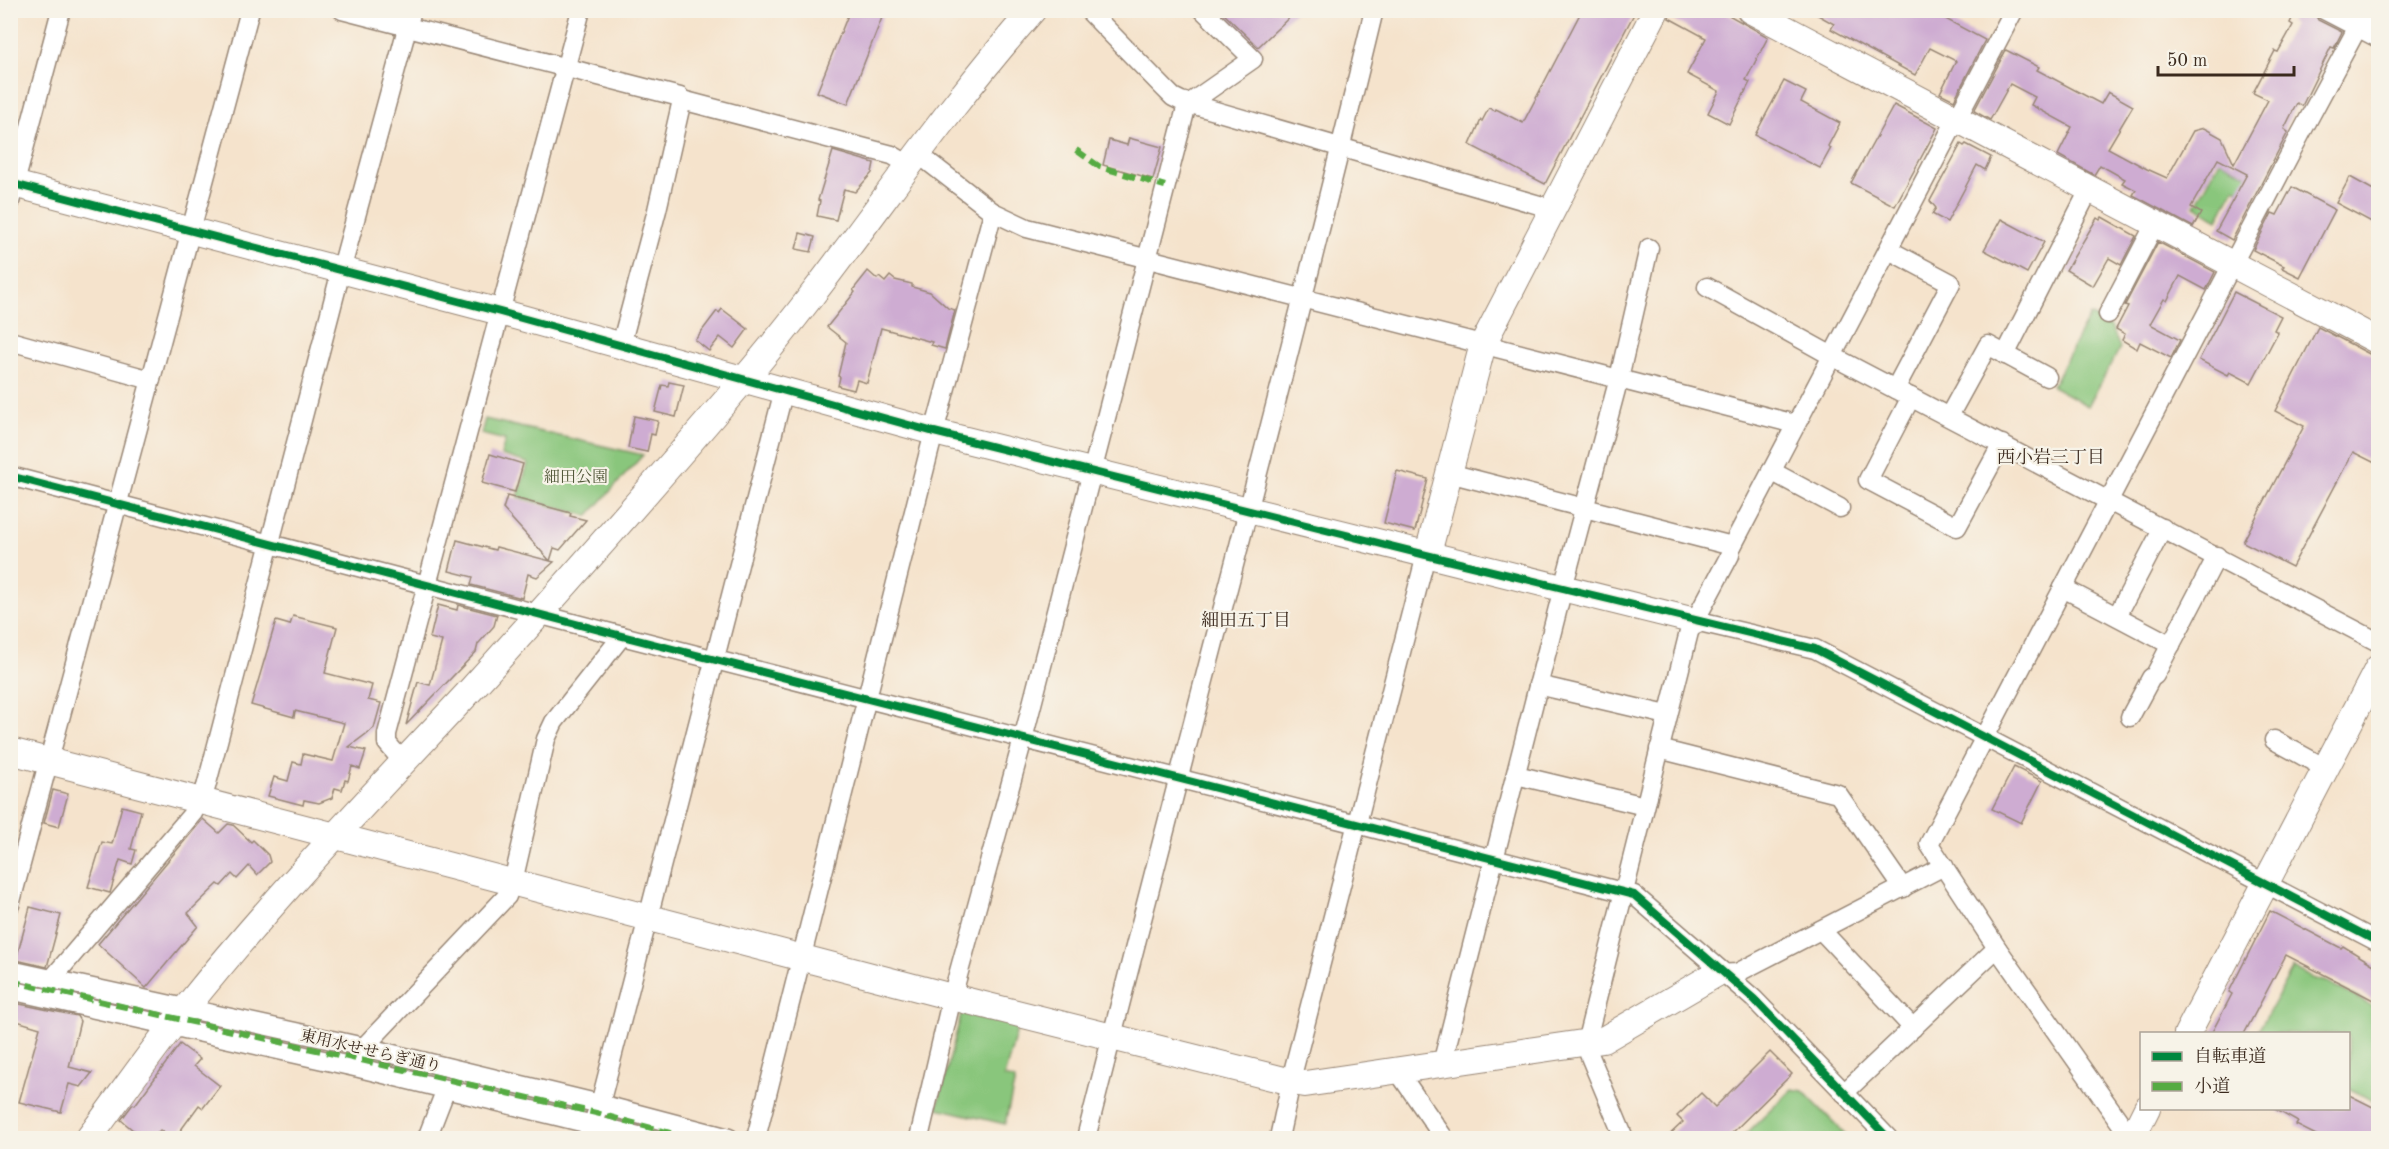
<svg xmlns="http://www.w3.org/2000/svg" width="2389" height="1149" font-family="'Old Standard TT','Noto Serif JP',serif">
<rect width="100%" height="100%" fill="#f7f3e8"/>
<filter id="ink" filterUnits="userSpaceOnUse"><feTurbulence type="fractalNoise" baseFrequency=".0167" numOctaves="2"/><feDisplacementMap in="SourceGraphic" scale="12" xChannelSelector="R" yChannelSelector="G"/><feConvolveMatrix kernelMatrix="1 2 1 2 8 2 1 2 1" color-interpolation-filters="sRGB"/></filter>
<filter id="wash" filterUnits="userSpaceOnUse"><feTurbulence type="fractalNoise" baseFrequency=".008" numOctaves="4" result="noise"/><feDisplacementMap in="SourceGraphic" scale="24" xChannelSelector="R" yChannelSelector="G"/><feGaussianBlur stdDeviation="1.35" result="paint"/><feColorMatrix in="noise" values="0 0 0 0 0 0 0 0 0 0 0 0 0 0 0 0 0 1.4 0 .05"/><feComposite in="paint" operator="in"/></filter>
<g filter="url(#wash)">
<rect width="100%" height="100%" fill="#f5e3cc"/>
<g fill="#89c67c" stroke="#62784d" stroke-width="1.5">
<polygon points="2220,160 2252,177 2243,192 2235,188 2218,219 2195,206"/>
<polygon points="2090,315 2111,327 2120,348 2088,406 2052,386"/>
<polygon points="485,419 643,455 588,516 518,497 528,463 501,455 505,440 481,434"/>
<polygon points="2293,968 2312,978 2327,982 2378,1009 2378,1104 2349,1088 2348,1034 2257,1033"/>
<polygon points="962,1011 1018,1026 1004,1077 1015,1080 1005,1124 937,1108"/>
<polygon points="365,1050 599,1105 591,1123 361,1066"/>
<polygon points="1792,1089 1803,1091 1849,1138 1742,1138"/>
<polygon points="602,1106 720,1138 655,1138 595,1123"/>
</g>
<g id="blocks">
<g fill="#ceacd2">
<polygon points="850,10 885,10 848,104 817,92"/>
<polygon points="1220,10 1297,10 1258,47"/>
<polygon points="1582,10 1636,10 1545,184 1470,145 1481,120 1482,121 1489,108 1495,111 1496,109 1523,123"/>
<polygon points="1671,10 1720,10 1768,37 1746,80 1750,82 1729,124 1708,113 1719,91 1687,74 1706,38 1669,18"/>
<polygon points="1809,10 1879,10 1891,17 1894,10 1940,10 1938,15 1985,40 1954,100 1940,93 1956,61 1930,48 1915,75 1831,29 1834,24"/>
<polygon points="2296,10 2313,10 2318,20 2342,32 2334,48 2331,47 2302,106 2297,103 2284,129 2288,132 2232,240 2216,231 2247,174 2218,159 2191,207 2201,213 2193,227 2133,195 2136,190 2122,183 2125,179 2100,165 2094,175 2058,155 2072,127 2031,105 2035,97 2010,84 1990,120 1974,111 2006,50 2039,67 2037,70 2101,104 2108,92 2133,106 2108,148 2147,169 2167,178 2193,131 2204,128 2222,138 2234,164 2268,100 2253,93 2275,51 2278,52 2293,25 2290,23"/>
<polygon points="1784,81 1806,92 1801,102 1840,123 1828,146 1831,148 1820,168 1755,135"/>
<polygon points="1894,105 1937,128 1895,206 1851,183"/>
<polygon points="1129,138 1162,147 1153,179 1103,165 1109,140 1127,145"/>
<polygon points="1961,144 1964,146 1966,144 1991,157 1985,170 1977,165 1947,222 1932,214 1936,208 1930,201"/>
<polygon points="833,151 874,163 872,173 855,192 844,189 836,220 817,216 820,201 818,200"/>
<polygon points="2350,177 2379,193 2379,226 2336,203"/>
<polygon points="2292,187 2335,210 2300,277 2282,268 2284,266 2253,250 2272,213 2277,215"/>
<polygon points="2102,217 2136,236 2121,265 2109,258 2093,286 2066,270 2097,218 2100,220"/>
<polygon points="2001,219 2044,242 2027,273 1984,250"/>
<polygon points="800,233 815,237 811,252 796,249"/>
<polygon points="2158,242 2215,272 2206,290 2180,276 2167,301 2164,299 2150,324 2180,340 2171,358 2140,342 2137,349 2122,340 2125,334 2116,329 2128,306 2125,305"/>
<polygon points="868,271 877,279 879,277 885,282 890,276 895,280 912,284 912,287 930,292 948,308 955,310 945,349 931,345 932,342 881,328 867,383 857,380 854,390 838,386 840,377 838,376 846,342 827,327 855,292 853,290"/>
<polygon points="2234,292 2281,316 2274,330 2278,332 2251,383 2230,372 2228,375 2199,360"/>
<polygon points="722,309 748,329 734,348 720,337 709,351 695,340 717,311 719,313"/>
<polygon points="2318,327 2379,359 2379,465 2353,452 2292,567 2243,542 2304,426 2275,411"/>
<polygon points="669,382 684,385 676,417 655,412 662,385 668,386"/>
<polygon points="634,416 658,421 655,435 651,434 647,452 628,448"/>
<polygon points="490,454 523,464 515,492 482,483"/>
<polygon points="1397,471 1428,479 1415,531 1384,523"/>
<polygon points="507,496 571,513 570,516 586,520 560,550 554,548 550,561 554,562 537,577 528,574 522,598 471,585 473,577 449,571 457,540 495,550 496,547 550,561 503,509"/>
<polygon points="438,605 457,610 458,605 497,615 494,626 478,644 476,652 406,725 418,682 430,685 442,641 430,638"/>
<polygon points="293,616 337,627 325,673 372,685 368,700 381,703 374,728 349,747 366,751 360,769 352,766 348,781 345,780 342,790 335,788 332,798 319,803 304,800 303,805 268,796 274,777 288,781 293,762 301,764 303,754 333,761 344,723 295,711 294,717 251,705 276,621 290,625"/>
<polygon points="2014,767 2042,781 2021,823 1992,809"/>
<polygon points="53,790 68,794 59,827 44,823"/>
<polygon points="122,806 141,811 131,849 136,850 132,864 120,860 110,893 88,887 102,842 112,844"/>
<polygon points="203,819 219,833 228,824 233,825 251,842 253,840 268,855 270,862 257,875 249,866 237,879 232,874 221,886 218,884 188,913 198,926 146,988 98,944"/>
<polygon points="30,907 61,915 47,967 16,960"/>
<polygon points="2270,911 2341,948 2343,946 2379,968 2379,1003 2286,955 2244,1034 2211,1034 2232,994 2229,992"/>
<polygon points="10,1002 77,1016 80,1021 69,1067 92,1073 81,1087 69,1084 61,1112 19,1102 40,1028 10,1019"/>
<polygon points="180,1044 200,1059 194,1066 220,1086 203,1108 199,1105 175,1138 170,1138 160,1130 154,1137 133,1130 121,1120 133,1104 135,1105"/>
<polygon points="1770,1052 1792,1074 1727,1138 1666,1138 1683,1122 1677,1116 1701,1093 1715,1107"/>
<polygon points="2349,1095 2379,1110 2379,1138 2322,1138 2296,1125 2298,1122 2273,1108 2349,1108"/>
</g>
</g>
</g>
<g filter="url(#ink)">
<use href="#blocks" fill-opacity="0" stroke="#988675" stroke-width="1.5"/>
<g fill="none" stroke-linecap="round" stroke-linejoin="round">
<defs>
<g id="street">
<polyline points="342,10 680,97 682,100 892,155 909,165"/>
<polyline points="1088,10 1164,88 1173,97 1181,101 1553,209"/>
<polyline points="2324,10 2378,38"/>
<polyline points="917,153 993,212 1027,228 1795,424"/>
<polyline points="10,202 61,10"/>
<polyline points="1889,250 1951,283 1895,389"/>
<polyline points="1707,287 1832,356 2378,642"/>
<polyline points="2108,314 2155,224"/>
<polyline points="10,341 151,380"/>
<polyline points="621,345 657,210 682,100"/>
<polyline points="2005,355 2084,200 2092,191"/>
<polyline points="1911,397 1868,480 1957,527 2002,444"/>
<polyline points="1949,416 1988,345 2047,377"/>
<polyline points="1771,471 1840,508"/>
<polyline points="1449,473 1732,546"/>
<polyline points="10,476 622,636 1634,895 1754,999 1888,1138"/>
<polyline points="2063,588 2171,645"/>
<polyline points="2117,616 2163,528"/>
<polyline points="1695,621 1815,649 2378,942"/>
<polyline points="1538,685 1667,715"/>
<polyline points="2130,717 2151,678 2155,675 2217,556"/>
<polyline points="2274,740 2325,768"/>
<polyline points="1659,749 1838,794 1903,888"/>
<polyline points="403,762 387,743 387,734 581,10"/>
<polyline points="1516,775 1645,806"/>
<polyline points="10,905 250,10"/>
<polyline points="1821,930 1913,1028"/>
<polyline points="10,970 364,1047 600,1104 729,1138"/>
<polyline points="1718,974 1737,973 1944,866"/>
<polyline points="51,980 193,813 206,787 341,271 412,10"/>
<polyline points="10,990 359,1068 647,1138"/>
<polyline points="362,1057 364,1047 507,896 515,873 546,739 554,722 622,636"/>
<polyline points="1442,1064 1563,588 1619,378 1649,248"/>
<polyline points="1397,1070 1444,1138"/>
<polyline points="1844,1093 1997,948"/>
<polyline points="427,1138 446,1089"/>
<polyline points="587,1138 600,1104 784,390"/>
<polyline points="756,1138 934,432 993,212"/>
<polyline points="919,1138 952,997 1023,739 1185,112 1190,103 1253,59 1203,10"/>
<path d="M 1086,1138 C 1181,762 1283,388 1374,10"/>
<polyline points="1279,1138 1294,1068 1426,555"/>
<polyline points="1624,1138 1589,1054 1586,1043 1689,632 1730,555 1730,550 2014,10"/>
<polyline points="2131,1138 1997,948 1929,844 2300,135 2367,10"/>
</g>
<g id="secondary">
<polyline points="1750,10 2378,341"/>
<polyline points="10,183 500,312 934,432 1695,621"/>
<polyline points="1426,555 1431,542 1483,344 1656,10"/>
<polyline points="10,751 952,997 1292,1082 1305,1084 1603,1040 1716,974"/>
<polyline points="2187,1034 2378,668"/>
<path d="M 89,1138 C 121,1095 152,1050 186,1008 C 273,899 372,796 467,694 C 560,592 651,488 741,383 C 844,263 928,129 1033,10"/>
<polyline points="2132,1138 2147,1108"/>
</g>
</defs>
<use href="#street" stroke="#988675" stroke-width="21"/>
<use href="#secondary" stroke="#988675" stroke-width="28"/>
<use href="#street" stroke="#fff" stroke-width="18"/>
<use href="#secondary" stroke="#fff" stroke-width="26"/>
<g stroke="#55ab43" stroke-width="6" stroke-dasharray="12 6" stroke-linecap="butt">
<polyline points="1076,150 1100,167 1165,186"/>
<polyline points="10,981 596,1113 689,1138"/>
</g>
<defs>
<g id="cycleway">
<polyline points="10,183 500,312 934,432 1426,555 1815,649 2378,942"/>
<polyline points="10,476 622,636 1634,895 1754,999 1888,1138"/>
</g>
</defs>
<use href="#cycleway" stroke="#f7f3e8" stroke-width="11"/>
<use href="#cycleway" stroke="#00873e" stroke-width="8"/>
</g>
</g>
<g text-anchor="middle" stroke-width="4.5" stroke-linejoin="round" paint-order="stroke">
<g font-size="16" fill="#52593a" stroke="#f7f3e8">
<text x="576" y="482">細田公園</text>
</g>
<g font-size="16" fill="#3b2a1e" stroke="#f7f3e8">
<text transform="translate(371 1050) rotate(13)" y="6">東用水せせらぎ通り</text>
</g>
<g font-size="18" fill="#3b2a1e" stroke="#f7f3e8">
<text x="2051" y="463">西小岩三丁目</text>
<text x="1246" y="626">細田五丁目</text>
</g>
</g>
<rect width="2389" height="1149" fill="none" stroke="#f7f3e8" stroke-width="36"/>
<rect x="2140" y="1032" width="210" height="78" fill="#f7f3e8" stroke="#aca397" stroke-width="1.5"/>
<rect x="2152" y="1052" width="30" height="9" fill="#00873e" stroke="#aca397" stroke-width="1.5"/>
<text x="2194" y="1062" font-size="18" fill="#3b2a1e">自転車道</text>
<rect x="2152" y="1082" width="30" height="9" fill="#55ab43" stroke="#aca397" stroke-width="1.5"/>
<text x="2194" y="1092" font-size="18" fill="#3b2a1e">小道</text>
<path d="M2158 66v9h136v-9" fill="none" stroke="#3b2a1e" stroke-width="3"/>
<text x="2167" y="66" font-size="18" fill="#3b2a1e" stroke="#f7f3e8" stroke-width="4.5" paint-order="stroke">50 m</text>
</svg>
